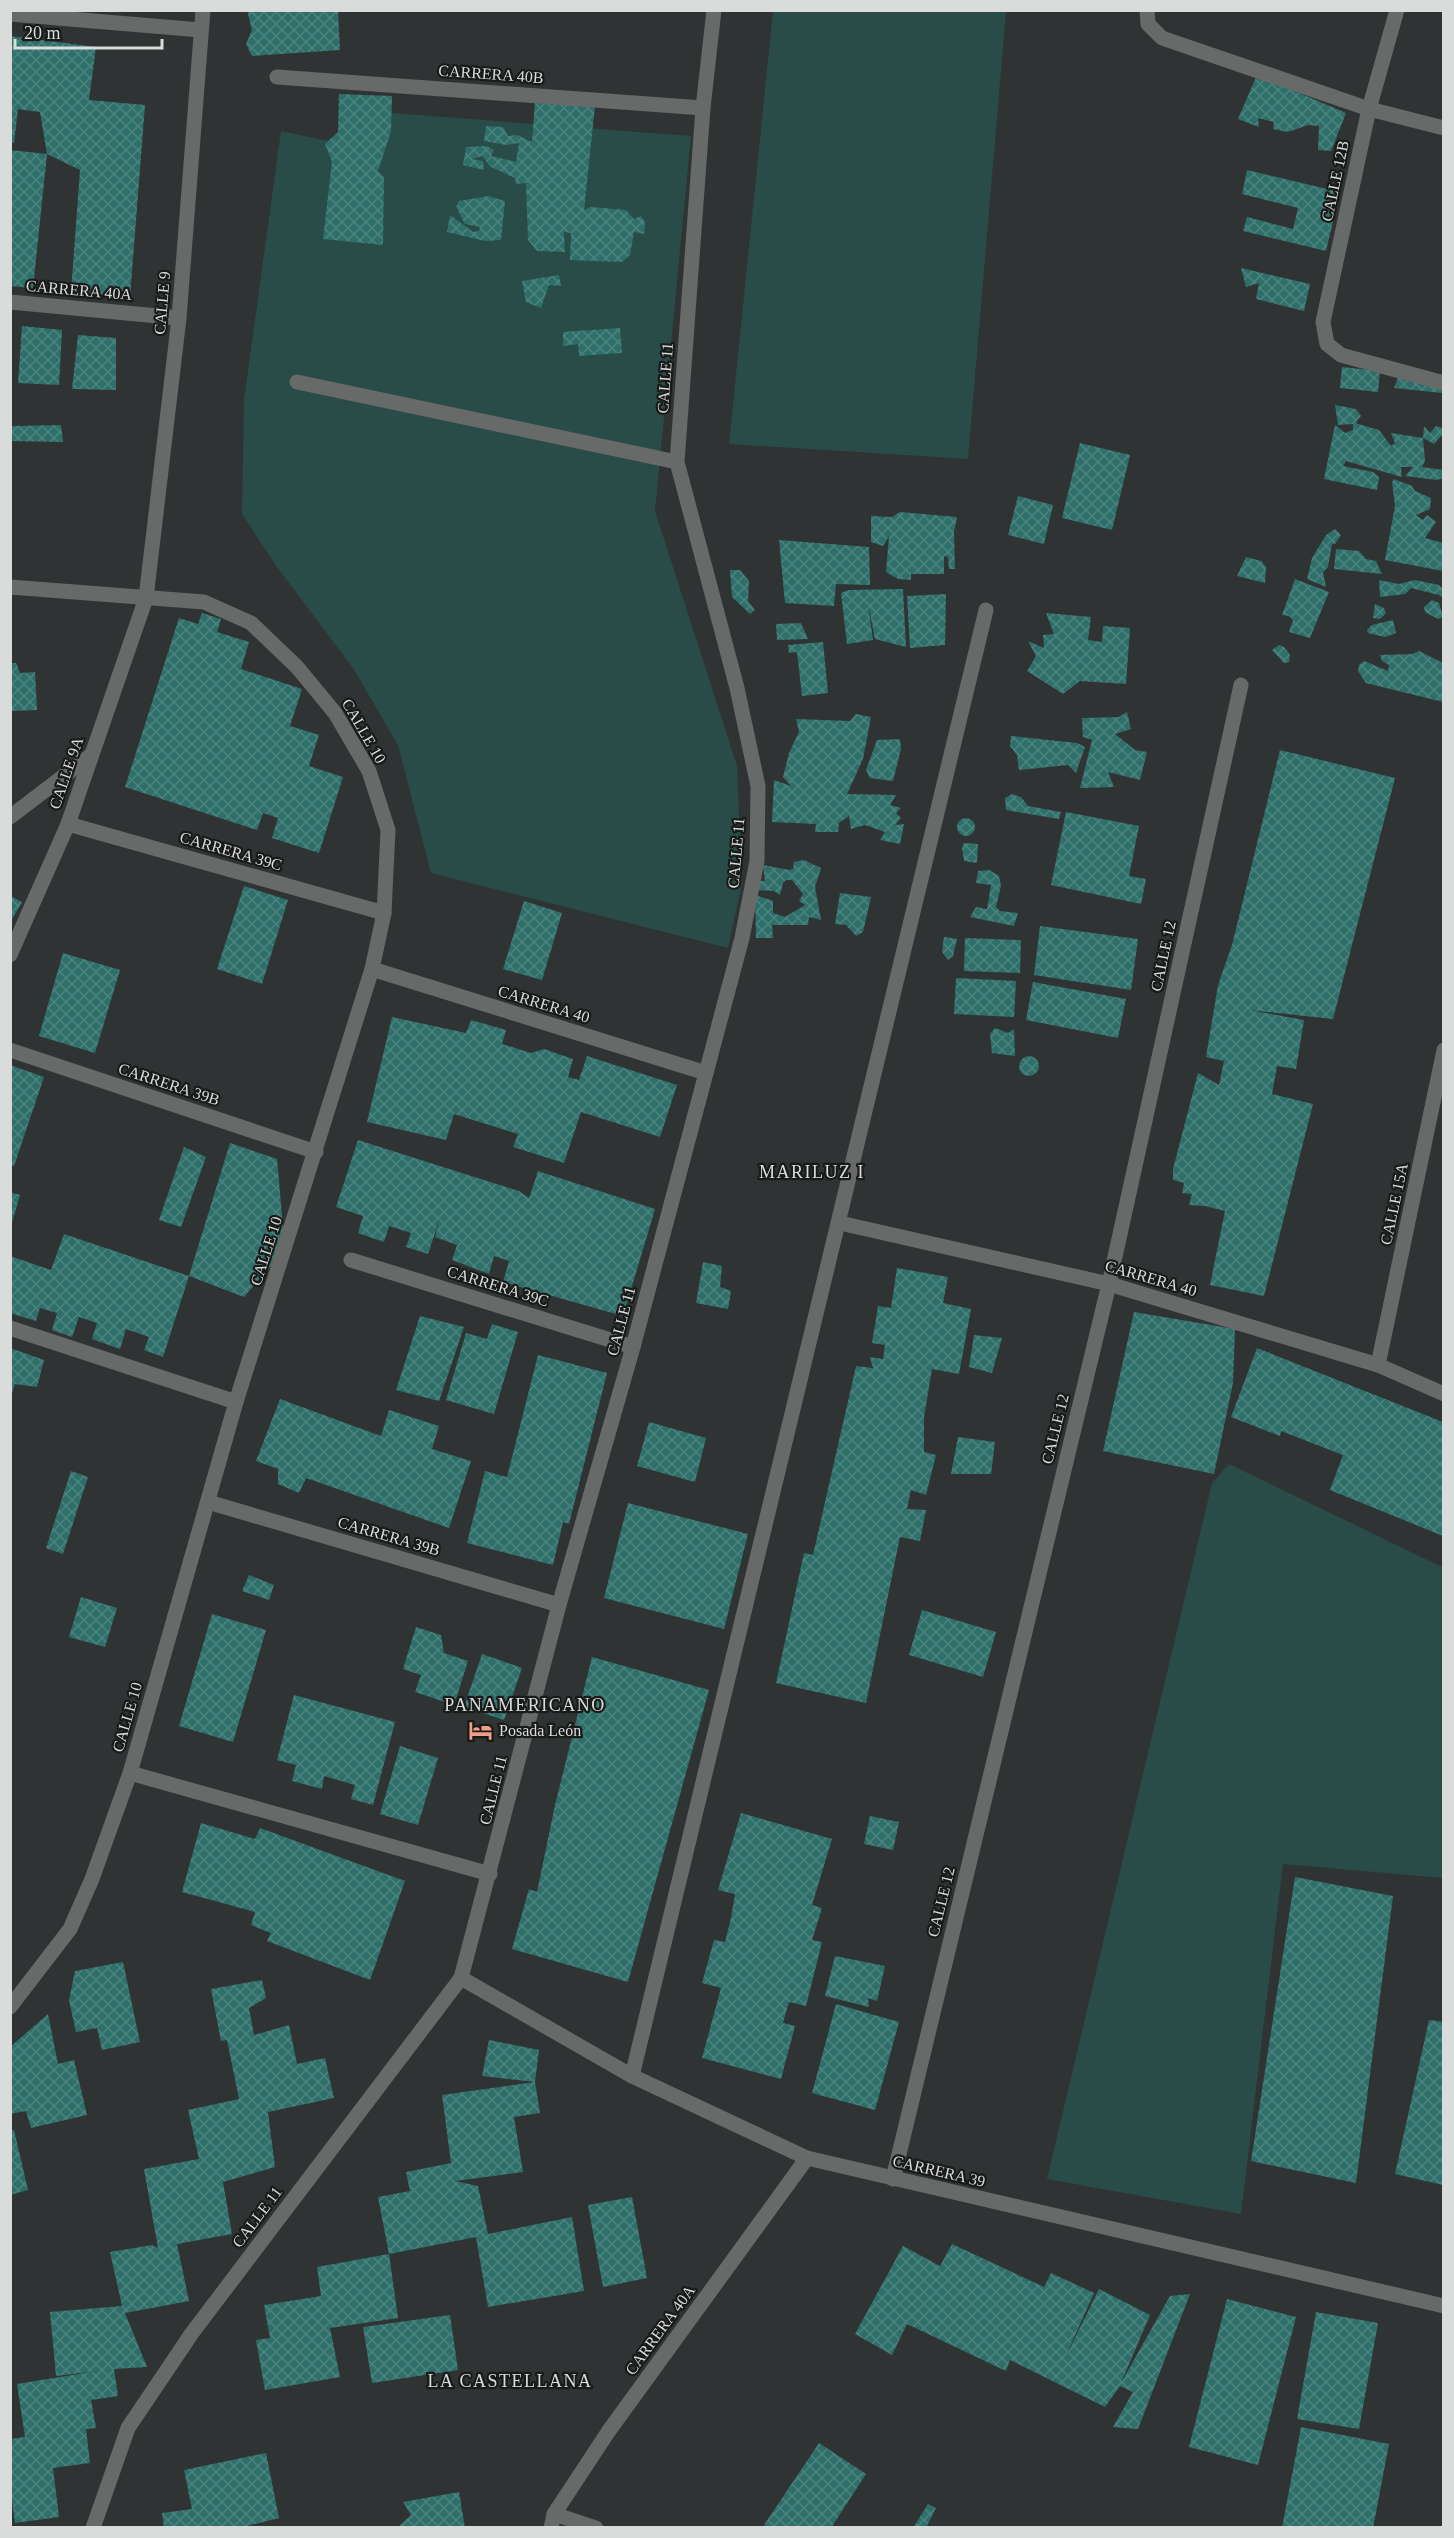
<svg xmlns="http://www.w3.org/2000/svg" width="1454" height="2538" font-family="'Times New Roman',serif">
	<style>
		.grass { fill: #294c48 }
		.building { fill: url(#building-cross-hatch) }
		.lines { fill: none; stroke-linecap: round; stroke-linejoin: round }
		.pedestrian { stroke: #686969; stroke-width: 15 }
		.minor { stroke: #686969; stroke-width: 15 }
		.tertiary { stroke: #686969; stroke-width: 15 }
		.labels { text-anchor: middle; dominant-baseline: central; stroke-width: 4.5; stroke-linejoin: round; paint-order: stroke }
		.street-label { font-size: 16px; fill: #dadbdb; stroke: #191a1a }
		.poi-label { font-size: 16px; fill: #dadbdb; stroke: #191a1a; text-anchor: start }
		.neighbourhood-label { font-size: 18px; letter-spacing: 1.5px; fill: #dadbdb; stroke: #191a1a }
	</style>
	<defs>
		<pattern id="building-cross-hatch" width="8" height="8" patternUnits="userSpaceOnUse" patternTransform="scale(1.5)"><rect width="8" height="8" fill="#2e6f6a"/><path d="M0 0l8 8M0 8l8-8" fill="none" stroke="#4c837f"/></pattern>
	</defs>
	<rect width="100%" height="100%" fill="#303333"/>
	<g class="grass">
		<polygon points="773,11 1006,11 968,459 729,444"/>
		<polygon points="380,112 691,136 655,511 737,766 742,883 728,948 431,873 398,745 353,668 277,567 242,514 244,400 281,131 371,150"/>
		<polygon points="1229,1464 1444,1568 1443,1878 1283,1864 1241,2214 1047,2179 1212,1483"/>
	</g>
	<g class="building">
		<polygon points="247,10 338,10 340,50 252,56 246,44 252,30"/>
		<polygon points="10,36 96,47 89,100 145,105 130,297 71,292 80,170 47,154 40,112 18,109 14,143 10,142"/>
		<polygon points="1257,75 1346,113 1331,151 1318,150 1319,126 1308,125 1288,132 1273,129 1274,122 1258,118 1259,127 1238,119"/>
		<polygon points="339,94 392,96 391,131 378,171 384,177 383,245 323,239 332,162 325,144 338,132"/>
		<polygon points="535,101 595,106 584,210 591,207 626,210 634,219 641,216 645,222 644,234 634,232 630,255 622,262 570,260 571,233 564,232 565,252 537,251 528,240 526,183 516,184 515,178 491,167 482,156 472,159 483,161 484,170 463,165 466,147 486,146 494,150 491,156 516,162 519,143 506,145 484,141 486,126 503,127 508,136 517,135 532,142"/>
		<polygon points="10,150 47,154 33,288 10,286"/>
		<polygon points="1247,170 1340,192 1326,251 1243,231 1247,217 1293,229 1298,208 1242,194"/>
		<polygon points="488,196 505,201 501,240 485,241 447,232 450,215 473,232 479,231 480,227 465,224 456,207 459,201"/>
		<polygon points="1241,268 1310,284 1304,311 1256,299 1259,283 1246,287"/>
		<polygon points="559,275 561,286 549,285 541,308 526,302 522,281"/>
		<polygon points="22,326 62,330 59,385 18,383"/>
		<polygon points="620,328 622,353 579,356 578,344 563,346 563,332"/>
		<polygon points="78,335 116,338 116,390 72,389"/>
		<polygon points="1342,367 1380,371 1378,392 1340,388"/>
		<polygon points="1399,375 1443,385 1443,393 1394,388"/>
		<polygon points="1335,405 1356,409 1361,416 1356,422 1358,424 1379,430 1391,446 1395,443 1391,433 1423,438 1424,426 1430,433 1436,426 1443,428 1443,437 1441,436 1434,444 1423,438 1425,461 1422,467 1443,470 1443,478 1437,480 1405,476 1413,467 1401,467 1402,477 1346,461 1343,466 1373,472 1379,477 1377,490 1324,479 1335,425 1345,433 1353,430 1353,424 1338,425"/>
		<polygon points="61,425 63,442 11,441 11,426"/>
		<polygon points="1080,443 1130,455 1112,530 1062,518"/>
		<polygon points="1394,479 1412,486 1415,491 1431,498 1430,509 1416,515 1423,520 1427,515 1436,522 1425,538 1443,543 1443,571 1385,560 1395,506 1392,482"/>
		<polygon points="1018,496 1053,505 1044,544 1008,535"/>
		<polygon points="900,512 957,517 954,532 955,569 949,569 948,557 944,556 944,574 911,574 911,580 898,579 886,572 889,536 883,546 871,542 871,516 892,517"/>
		<polygon points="1335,529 1341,535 1335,544 1332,544 1328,567 1323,572 1326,587 1307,579 1312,558 1326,535"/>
		<polygon points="779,540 869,547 870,585 836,584 834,606 785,603"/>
		<polygon points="1336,549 1359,551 1366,559 1376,561 1382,574 1334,569"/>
		<polygon points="1246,557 1261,561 1266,567 1265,583 1237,576"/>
		<polygon points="730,570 740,570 749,581 748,601 755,610 750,614 732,597"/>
		<polygon points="1295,579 1329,592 1310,638 1289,632 1293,620 1289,616 1282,615"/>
		<polygon points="1379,580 1399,584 1415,580 1439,585 1443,589 1443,598 1439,595 1411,588 1405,594 1380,597"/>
		<polygon points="903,589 906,647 875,639 868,604 873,640 847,644 841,593 848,590"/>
		<polygon points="946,594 945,645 910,648 907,596"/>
		<polygon points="1432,600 1439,603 1443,617 1438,619 1425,612 1424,607"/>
		<polygon points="1375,604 1384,608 1386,613 1380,619 1373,618"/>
		<polygon points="202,613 221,619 217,632 249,642 241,669 302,689 290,726 319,735 309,766 343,777 319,853 272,838 278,818 263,813 257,830 125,787 179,618 198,624"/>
		<polygon points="1046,613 1091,617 1088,640 1102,642 1103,626 1130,628 1126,684 1080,681 1063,694 1027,671 1036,656 1028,641 1044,648 1043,635 1054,634"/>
		<polygon points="1393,620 1396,633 1385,637 1368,633 1367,630 1372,625"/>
		<polygon points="801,623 808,639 777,640 776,624"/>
		<polygon points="823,642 828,693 802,696 797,652 789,653 788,645"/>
		<polygon points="1279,645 1284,647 1290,655 1289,662 1284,663 1272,650"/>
		<polygon points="1419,651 1443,663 1443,702 1366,683 1358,671 1359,665 1364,661 1388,671 1389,665 1382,661 1380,655 1412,654"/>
		<polygon points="10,663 16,663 20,673 35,672 37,710 10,711"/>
		<polygon points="1127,712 1131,729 1115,734 1135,750 1147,752 1140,780 1108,772 1114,787 1080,788 1092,740 1083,737 1082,718 1119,717"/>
		<polygon points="856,714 871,717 863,759 847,794 896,795 890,805 901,808 896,813 901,818 895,825 904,824 900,844 880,840 885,832 865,825 851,829 849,816 839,823 838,832 815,832 816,824 772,822 774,780 791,786 783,777 789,753 799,732 796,719 850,721"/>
		<polygon points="1011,736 1077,743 1085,747 1076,773 1068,765 1019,770 1017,755 1010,746"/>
		<polygon points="900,739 901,749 893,781 870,778 866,770 877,740"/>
		<polygon points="1280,750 1395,778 1333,1019 1249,1010 1304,1020 1296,1069 1277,1066 1272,1094 1313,1104 1264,1296 1210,1285 1225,1211 1205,1206 1189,1205 1192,1194 1182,1193 1184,1183 1173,1180 1173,1169 1198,1073 1219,1085 1224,1061 1206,1057 1218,985 1232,945"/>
		<polygon points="1012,794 1021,797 1028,806 1061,812 1059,819 1006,810 1005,798"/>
		<polygon points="1066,812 1139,826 1129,876 1146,879 1141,904 1051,885"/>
		<circle cx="966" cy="827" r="9"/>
		<polygon points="964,843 978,844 977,863 964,861 962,848"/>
		<polygon points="804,860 821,868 815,887 821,920 809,917 808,925 772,925 773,938 756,938 755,895 773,901 773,913 785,917 805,905 799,901 803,894 792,880 786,880 783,883 780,895 774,891 756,890 759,881 765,881 763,865 789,870 793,869 794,862"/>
		<polygon points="989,870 999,876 1001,886 996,907 1000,911 1018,913 1014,926 970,917 976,907 987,909 991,885 976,883 978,871"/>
		<polygon points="244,886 288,900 262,984 217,969"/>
		<polygon points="840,893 871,897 863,932 856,936 846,925 835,924"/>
		<polygon points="10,896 22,902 10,923"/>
		<polygon points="524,901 562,913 542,980 503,969"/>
		<polygon points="1040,926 1138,939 1131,990 1034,975"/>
		<polygon points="944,937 957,939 953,956 948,960 942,952"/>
		<polygon points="965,938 1021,940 1020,973 964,971"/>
		<polygon points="63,953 120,970 95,1053 39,1036"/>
		<polygon points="956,978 1016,981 1014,1017 954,1014"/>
		<polygon points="1033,982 1126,999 1118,1038 1026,1020"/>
		<polygon points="392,1017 466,1033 471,1020 506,1030 502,1044 531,1053 544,1049 573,1059 568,1077 579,1080 587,1056 677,1085 660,1137 581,1112 564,1163 513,1147 518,1134 454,1114 446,1140 367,1122"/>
		<polygon points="995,1028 1008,1033 1014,1029 1015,1056 992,1053 990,1034"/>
		<circle cx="1029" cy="1066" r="10"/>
		<polygon points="10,1065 44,1077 14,1166 10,1164"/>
		<polygon points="358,1140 519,1191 529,1198 538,1171 655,1209 623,1316 503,1282 509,1261 494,1256 489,1274 452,1260 457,1245 435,1237 440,1218 428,1254 406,1247 411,1233 389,1226 384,1242 358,1233 363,1216 336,1207"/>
		<polygon points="230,1143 277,1159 285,1249 244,1297 189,1276 163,1357 144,1350 149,1337 126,1329 120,1349 92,1339 97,1323 79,1317 72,1337 52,1330 57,1313 40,1308 36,1321 10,1313 10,1256 51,1270 64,1234 189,1276"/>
		<polygon points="184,1147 206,1157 181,1227 159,1220"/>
		<polygon points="10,1192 20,1195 11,1226 10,1226"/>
		<polygon points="703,1262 722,1266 720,1287 731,1291 728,1309 696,1303"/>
		<polygon points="897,1268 948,1277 943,1303 971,1309 959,1374 932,1369 924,1417 924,1452 936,1455 926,1495 911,1490 907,1509 926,1510 920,1541 900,1537 866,1703 776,1683 804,1553 813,1555 856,1366 873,1368 870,1357 883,1359 885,1345 872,1343 878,1306 891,1308"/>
		<polygon points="1134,1312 1235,1329 1233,1383 1214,1474 1103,1451"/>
		<polygon points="420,1316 464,1327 439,1401 396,1390"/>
		<polygon points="492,1324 518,1332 494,1414 446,1400 466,1333 487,1339"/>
		<polygon points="974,1335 1002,1338 992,1373 969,1367"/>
		<polygon points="10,1348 44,1360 37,1387 15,1384 11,1396"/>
		<polygon points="1257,1348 1443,1422 1443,1536 1330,1490 1343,1455 1281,1431 1280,1436 1231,1417"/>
		<polygon points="538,1355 607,1373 569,1524 563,1522 553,1565 467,1543 485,1471 507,1477"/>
		<polygon points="280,1399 381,1436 389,1410 439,1426 432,1449 471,1461 449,1528 306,1478 299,1493 278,1484 278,1469 256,1461"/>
		<polygon points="649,1422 706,1438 695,1482 637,1466"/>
		<polygon points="958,1437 995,1442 991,1474 951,1474"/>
		<polygon points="71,1471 88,1477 63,1554 46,1548"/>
		<polygon points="628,1503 748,1534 724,1629 604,1598"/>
		<polygon points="249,1575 274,1585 269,1600 242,1591"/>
		<polygon points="81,1597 117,1608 105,1647 69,1637"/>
		<polygon points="922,1610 996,1632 983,1677 909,1655"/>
		<polygon points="212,1614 266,1630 233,1742 179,1726"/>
		<polygon points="416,1627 441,1635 444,1653 468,1661 454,1705 415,1692 421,1675 403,1669"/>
		<polygon points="482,1654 522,1668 504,1720 464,1707"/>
		<polygon points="592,1657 709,1690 628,1982 512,1949 529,1889 537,1892 555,1805"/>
		<polygon points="294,1695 395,1722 373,1805 351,1799 355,1785 324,1776 322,1789 292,1781 296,1765 277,1760"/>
		<polygon points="400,1746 438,1758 418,1825 380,1814"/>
		<polygon points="741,1813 832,1839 812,1905 822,1908 812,1940 822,1942 806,2006 789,2002 783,2023 795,2026 781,2079 702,2058 721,1988 702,1983 714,1940 725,1942 731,1918 735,1894 718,1890"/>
		<polygon points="870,1816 899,1822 893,1850 864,1844"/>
		<polygon points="201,1823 255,1839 260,1828 405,1881 370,1980 267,1941 271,1933 251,1925 255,1912 182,1892"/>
		<polygon points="1295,1877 1393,1896 1356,2183 1251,2161"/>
		<polygon points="835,1956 885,1966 877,2001 868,1998 869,2007 825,1996"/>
		<polygon points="123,1962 140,2042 102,2050 97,2028 76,2032 69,2000 75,1971"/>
		<polygon points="262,1980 266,1998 249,2008 254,2035 289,2025 297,2064 325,2058 334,2098 268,2112 275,2167 223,2182 232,2234 177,2244 189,2301 125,2313 147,2367 114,2369 118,2396 91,2400 96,2428 86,2429 90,2463 53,2468 59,2517 15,2523 10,2487 10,2439 25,2437 17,2384 97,2371 56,2376 50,2312 122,2306 110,2252 152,2245 158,2248 144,2169 199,2159 188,2110 239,2099 227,2040 221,2041 211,1989"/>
		<polygon points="836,2004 899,2022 875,2110 812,2093"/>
		<polygon points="48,2014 58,2064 74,2060 87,2115 31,2128 26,2111 10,2114 10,2047"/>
		<polygon points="1429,2020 1443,2022 1443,2185 1395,2174"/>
		<polygon points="489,2040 539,2050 535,2082 540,2113 514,2117 523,2172 455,2181 478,2186 488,2234 572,2217 584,2291 488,2307 476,2237 389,2254 378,2197 410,2191 406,2172 451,2163 442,2095 535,2082 482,2076"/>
		<polygon points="10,2130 14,2130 28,2190 10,2195"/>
		<polygon points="632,2197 647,2278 603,2287 588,2205"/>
		<polygon points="952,2244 1044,2287 1051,2273 1094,2293 1065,2358 1099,2289 1150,2315 1121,2383 1170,2296 1190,2294 1138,2429 1113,2427 1133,2392 1120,2386 1105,2407 1010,2360 1006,2371 907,2324 892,2355 855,2334 903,2246 940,2266"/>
		<polygon points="389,2254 398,2318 330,2328 340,2377 265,2390 256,2340 270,2338 264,2305 321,2296 317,2267"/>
		<polygon points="1227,2299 1296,2317 1258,2465 1189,2447"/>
		<polygon points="1316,2312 1378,2323 1359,2429 1297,2419"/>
		<polygon points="450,2315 458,2370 372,2383 363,2327"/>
		<polygon points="1301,2427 1389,2444 1373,2528 1282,2528"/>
		<polygon points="819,2443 866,2474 831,2528 772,2528 764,2525"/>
		<polygon points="266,2453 279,2518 239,2528 164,2528 162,2513 192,2509 184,2470"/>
		<polygon points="459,2492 465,2528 397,2528 411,2515 403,2502"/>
		<polygon points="928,2504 936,2508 926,2528 913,2528"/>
	</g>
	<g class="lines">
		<g class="pedestrian">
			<polyline points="10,14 201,30"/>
			<polyline points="10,302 179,318"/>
			<polyline points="372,969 706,1073"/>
		</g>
		<g class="minor">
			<polyline points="714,10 703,108 677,462 737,688 758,786 757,861 742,938 633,1347 559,1605 461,1978 632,2076 807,2158 1444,2306"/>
			<polyline points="1147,10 1148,24 1162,38 1369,109 1444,128"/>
			<polyline points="1397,10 1369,109 1323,322 1327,344 1341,355 1444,383"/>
			<polyline points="277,77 703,108"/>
			<polyline points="297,382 677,462"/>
			<polyline points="10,587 204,602 251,623 297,667 335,713 369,771 388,830 384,913 372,969 236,1402 130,1773 92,1879 70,1929 10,2007"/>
			<polyline points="10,817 90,756"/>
			<polyline points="68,824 384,913"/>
			<polyline points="10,955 68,824 146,598 179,318 203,10"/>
			<polyline points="10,1050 316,1152"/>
			<polyline points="840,1223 1109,1284 1378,1365 1444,1394"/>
			<polyline points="351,1260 633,1347"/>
			<polyline points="10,1328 236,1402"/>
			<polyline points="1378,1365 1444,1050"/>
			<polyline points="208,1502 559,1605"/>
			<polyline points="130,1773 490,1874"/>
			<polyline points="632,2076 986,610"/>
			<polyline points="893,2179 1109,1284 1241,685"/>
			<polyline points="554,2514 596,2528"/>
			<polyline points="551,2528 554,2514 608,2432 807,2158"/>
		</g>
		<polyline class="tertiary" points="93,2528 128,2428 192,2333 461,1978"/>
	</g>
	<defs>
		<symbol id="hotel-bare" viewBox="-9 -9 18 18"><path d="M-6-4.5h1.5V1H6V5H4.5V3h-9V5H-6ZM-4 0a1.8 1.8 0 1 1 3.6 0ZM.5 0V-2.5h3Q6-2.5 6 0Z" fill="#f39f85" stroke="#191a1a" stroke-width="2.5" paint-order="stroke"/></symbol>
	</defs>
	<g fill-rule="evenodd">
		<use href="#hotel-bare" x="464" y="1714" width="33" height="33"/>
	</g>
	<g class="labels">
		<g class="street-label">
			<text transform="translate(491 74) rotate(4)">CARRERA 40B</text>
			<text transform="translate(1335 181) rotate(-78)">CALLE 12B</text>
			<text transform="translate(79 290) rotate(5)">CARRERA 40A</text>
			<text transform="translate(162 303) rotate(-85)">CALLE 9</text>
			<text transform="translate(665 378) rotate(-86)">CALLE 11</text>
			<text transform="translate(364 731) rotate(60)">CALLE 10</text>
			<text transform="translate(66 773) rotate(-71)">CALLE 9A</text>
			<text transform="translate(231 851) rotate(16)">CARRERA 39C</text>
			<text transform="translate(736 853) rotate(-85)">CALLE 11</text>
			<text transform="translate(1163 956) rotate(-78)">CALLE 12</text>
			<text transform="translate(544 1004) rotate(17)">CARRERA 40</text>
			<text transform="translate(169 1084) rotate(18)">CARRERA 39B</text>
			<text transform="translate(1394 1204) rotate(-78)">CALLE 15A</text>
			<text transform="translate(266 1251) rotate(-72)">CALLE 10</text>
			<text transform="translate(1151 1278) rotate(16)">CARRERA 40</text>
			<text transform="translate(498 1286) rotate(17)">CARRERA 39C</text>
			<text transform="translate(621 1321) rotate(-75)">CALLE 11</text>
			<text transform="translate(1055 1429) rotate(-76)">CALLE 12</text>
			<text transform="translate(389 1536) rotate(16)">CARRERA 39B</text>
			<text transform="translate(127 1717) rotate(-74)">CALLE 10</text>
			<text transform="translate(493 1790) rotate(-76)">CALLE 11</text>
			<text transform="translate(941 1902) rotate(-76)">CALLE 12</text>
			<text transform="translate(939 2171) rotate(13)">CARRERA 39</text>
			<text transform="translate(257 2217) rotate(-53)">CALLE 11</text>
			<text transform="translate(660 2330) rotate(-54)">CARRERA 40A</text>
		</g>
		<g class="poi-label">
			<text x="499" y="1730">Posada León</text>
		</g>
		<g class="neighbourhood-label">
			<text x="812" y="1172">MARILUZ I</text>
			<text x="525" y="1705">PANAMERICANO</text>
			<text x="510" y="2381">LA CASTELLANA</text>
		</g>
	</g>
	<rect width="1454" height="2538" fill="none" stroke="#dadbdb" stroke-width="24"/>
	<path d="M15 39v9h147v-9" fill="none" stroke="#dadbdb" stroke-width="3"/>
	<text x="24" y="39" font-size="18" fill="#dadbdb" stroke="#191a1a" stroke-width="4.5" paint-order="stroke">20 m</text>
</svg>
